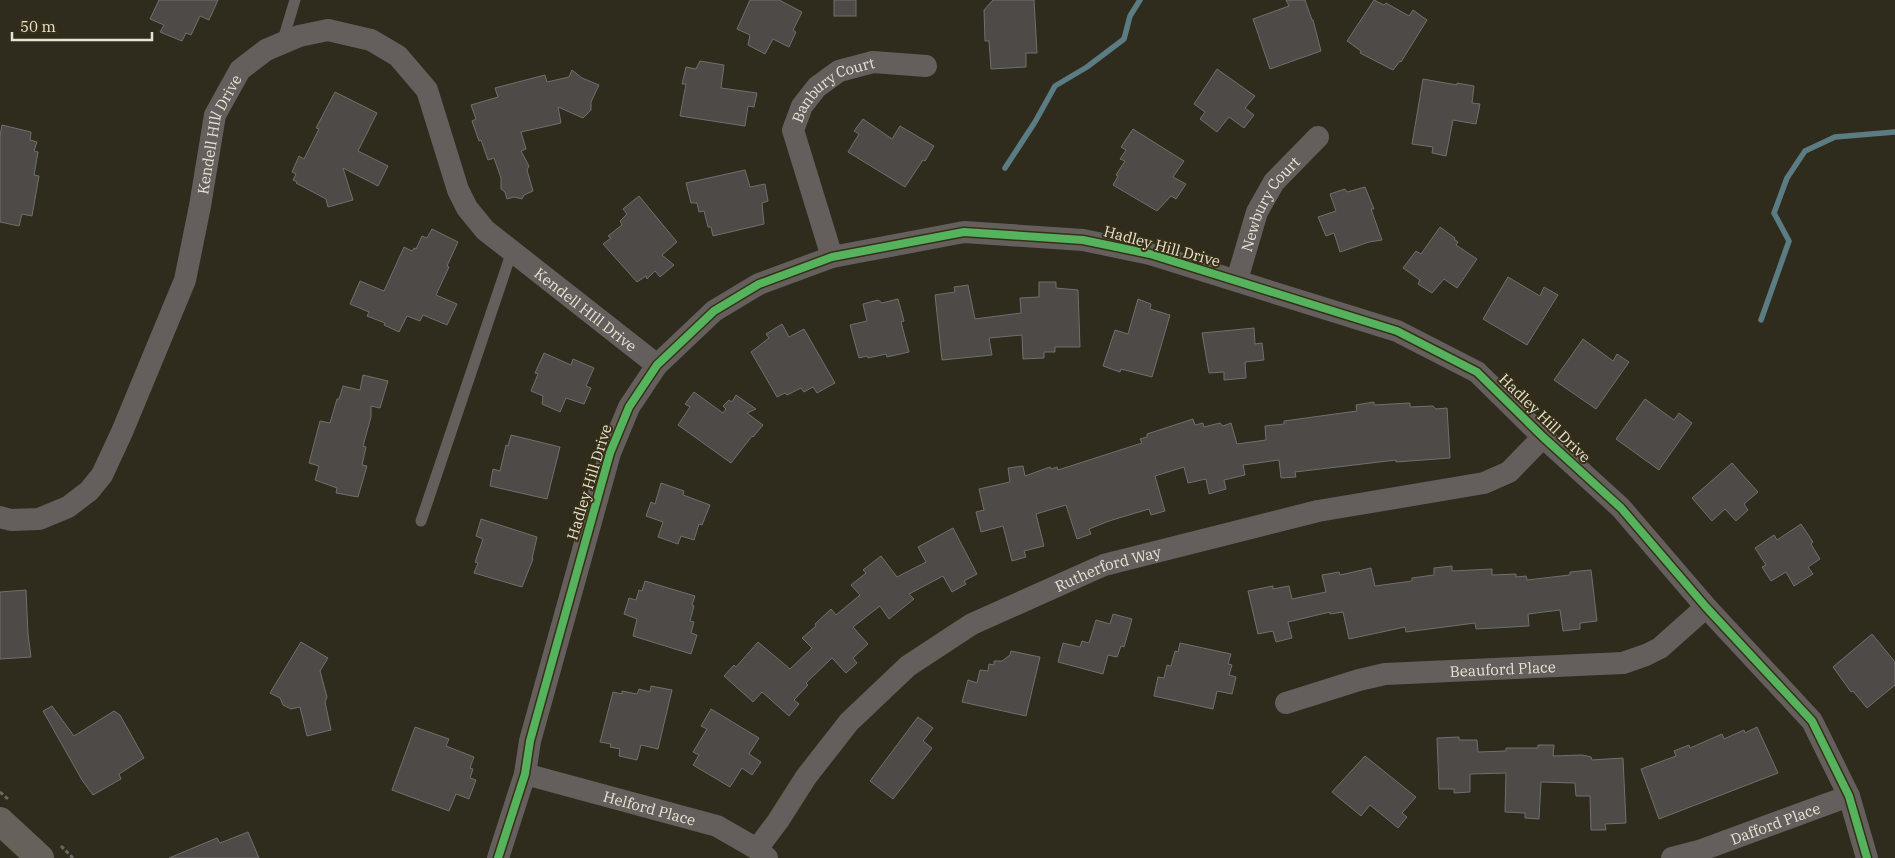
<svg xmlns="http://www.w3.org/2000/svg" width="1895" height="858" font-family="'IBM Plex Serif',serif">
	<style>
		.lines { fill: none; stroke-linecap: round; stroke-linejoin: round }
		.stream { stroke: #5c7c83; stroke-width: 5.5 }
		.building { fill: #4d4a48; stroke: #726e6d }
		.path { stroke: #6a6862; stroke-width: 3; stroke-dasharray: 4 2.5; stroke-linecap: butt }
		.lane { stroke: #645f5c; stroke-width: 11 }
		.street { stroke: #645f5c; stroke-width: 22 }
		.secondary { stroke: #66615b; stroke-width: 28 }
		.cycleway-casing { stroke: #363016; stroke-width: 11 }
		.cycleway { stroke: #56b35d; stroke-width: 8 }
		.labels { text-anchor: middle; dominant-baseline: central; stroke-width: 4; stroke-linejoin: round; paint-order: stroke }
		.street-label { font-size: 15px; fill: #e6e3d4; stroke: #363016 }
	</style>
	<rect width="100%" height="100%" fill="#2f2c1d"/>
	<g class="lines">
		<g class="stream">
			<polyline points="1005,168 1035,122 1055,86 1087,67 1124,39 1130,16 1140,0"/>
			<polyline points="1761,320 1789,241 1774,213 1787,178 1805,151 1835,137 1895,132"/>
		</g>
	</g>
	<g class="building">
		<polygon points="159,0 218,0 209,20 200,16 191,35 186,33 182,41 160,32 164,25 150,19"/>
		<polygon points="750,0 779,0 802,12 793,30 796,32 789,47 773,39 765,54 748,45 750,35 737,29"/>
		<rect x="834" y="0" width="22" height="16"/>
		<polygon points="993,0 1034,0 1037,53 1026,53 1026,67 991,69 989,41 985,41 984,10"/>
		<polygon points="1286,0 1305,0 1312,20 1313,20 1321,51 1270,69 1253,19 1289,6"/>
		<polygon points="1374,0 1384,5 1386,3 1409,16 1413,10 1427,20 1401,62 1400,61 1393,70 1360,53 1361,51 1347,41"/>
		<polygon points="700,61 724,65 721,88 757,93 754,107 748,106 745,126 680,116 686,84 682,84 686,67 696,69"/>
		<polygon points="1217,69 1255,96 1245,108 1254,115 1244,128 1229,117 1217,132 1200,119 1205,112 1194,104"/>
		<polygon points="572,70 582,78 599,85 591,102 591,110 583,118 558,107 561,123 521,132 526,149 521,151 529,166 527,170 533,191 524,195 522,199 514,197 507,199 505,192 501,189 501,178 494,158 488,160 481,140 479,141 472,121 476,119 471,105 498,97 495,88 545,75 547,82 569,77"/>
		<polygon points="1423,79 1457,85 1457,83 1474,86 1472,103 1480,104 1476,124 1453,120 1446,156 1432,153 1433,147 1412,144"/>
		<polygon points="335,92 377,113 358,151 388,166 378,186 343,168 353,200 328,207 326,199 296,183 297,182 293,180 296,174 292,172 299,156 304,159 319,129 316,128"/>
		<polygon points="863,119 892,139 900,126 934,146 925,161 923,160 905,187 848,152 859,134 854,131"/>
		<polygon points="2,125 31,132 30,140 37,142 34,151 38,152 34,175 39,176 32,216 22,214 19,226 0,222 0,136"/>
		<polygon points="1133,129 1184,161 1173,177 1186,184 1176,199 1171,196 1157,211 1113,185 1118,176 1116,175 1125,161 1120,159 1126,150 1121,147"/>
		<polygon points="745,170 750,187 765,184 768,201 762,203 764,224 713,236 711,227 708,227 704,211 699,212 697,203 691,203 686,183"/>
		<polygon points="1365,187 1374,209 1371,209 1382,240 1369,242 1340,252 1334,233 1326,236 1318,217 1336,211 1330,194 1345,189 1347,192"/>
		<polygon points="639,196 677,242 662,255 674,265 660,277 655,271 647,279 646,276 637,282 603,244 611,238 608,236 622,225 620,221 627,214 623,209"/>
		<polygon points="1440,227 1455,238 1454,239 1458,242 1456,245 1477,259 1457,288 1444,279 1432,293 1418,284 1420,280 1403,268 1416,251 1421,254"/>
		<polygon points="432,229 458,242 447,266 449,267 436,295 457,304 447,325 423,315 420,321 407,316 399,332 384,325 385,323 367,316 369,312 350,304 360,281 384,291 404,247 412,251 414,248 416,249 422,236 427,238"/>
		<polygon points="1508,277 1540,296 1544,287 1558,295 1527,345 1483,319"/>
		<polygon points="1039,282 1056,282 1056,288 1078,290 1080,347 1055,347 1055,352 1044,352 1044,358 1023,359 1022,335 989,338 992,355 942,360 935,295 955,292 954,287 968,285 975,319 1021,313 1020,298 1039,297"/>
		<polygon points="898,299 904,321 901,322 909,352 887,357 886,354 868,358 867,356 859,358 850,325 867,321 863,304 878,300 882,303"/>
		<polygon points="1138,299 1151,304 1150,309 1170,315 1152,377 1121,369 1120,372 1103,366 1115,330 1128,334"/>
		<polygon points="782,324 789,337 804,329 835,383 817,393 813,387 804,392 801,388 787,395 785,393 777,397 751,352 769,338 766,334"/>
		<polygon points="1254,328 1255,344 1262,343 1264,360 1245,362 1246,378 1224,380 1224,372 1209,373 1202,333"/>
		<polygon points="1583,339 1613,361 1617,354 1629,362 1596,409 1554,380"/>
		<polygon points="544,353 571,365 573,359 594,368 586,386 591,388 584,404 566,398 560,412 542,404 543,396 531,391 538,374 535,373"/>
		<polygon points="363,375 388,381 380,408 371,406 371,417 363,446 366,447 362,465 367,466 358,497 336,493 337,488 315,480 319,466 309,463 320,421 330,423 337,399 339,399 343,386 360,390"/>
		<polygon points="694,392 723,413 726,409 723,406 729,400 732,402 736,395 756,409 747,413 763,425 753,437 752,436 731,463 678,425 690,407 685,404"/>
		<polygon points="1645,399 1674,420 1679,413 1692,423 1659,470 1616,439"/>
		<polygon points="1374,402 1374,405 1410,403 1410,407 1433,406 1436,409 1447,408 1450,458 1396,462 1396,460 1295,472 1296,477 1281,478 1279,460 1243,465 1245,475 1224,480 1226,489 1209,494 1206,479 1188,483 1184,467 1155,476 1165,511 1151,515 1149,509 1109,521 1089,529 1091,534 1077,539 1066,505 1036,514 1044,546 1024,551 1026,557 1012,561 1003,526 981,532 976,512 984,510 979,489 1010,482 1008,468 1023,466 1025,476 1050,467 1051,469 1057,467 1058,470 1142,443 1140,439 1147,437 1147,434 1193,419 1195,425 1203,423 1204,427 1220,423 1223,426 1231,423 1237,444 1266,440 1265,426 1284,424 1284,421 1357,411 1356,405"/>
		<polygon points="511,435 560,447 547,499 490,486 493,469 500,471 506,445 508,446"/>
		<polygon points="1732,463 1758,492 1744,504 1748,510 1736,521 1725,509 1712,521 1692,498"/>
		<polygon points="661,483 684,491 683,495 710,505 702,525 699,524 694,540 681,536 678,544 658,537 663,522 646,516 651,502 655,504"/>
		<polygon points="481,519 537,537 532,559 533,559 522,587 474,573 478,563 475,562 483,539 476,536"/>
		<polygon points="1801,524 1813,542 1811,544 1820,559 1808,567 1813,574 1794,586 1786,572 1771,581 1762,567 1766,565 1755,548 1774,535 1777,540"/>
		<polygon points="953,528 977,574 964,581 966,584 952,592 943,576 909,594 914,599 889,619 880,606 853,627 868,644 853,658 857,663 846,673 832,658 806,683 808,685 794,700 799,704 789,716 762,692 753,702 724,676 734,665 736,667 758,642 790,669 812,648 802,638 816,626 815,624 831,609 836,615 860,595 851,585 866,573 863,570 881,556 897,577 926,562 918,547"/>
		<polygon points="1452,566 1452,571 1492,569 1492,575 1516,574 1516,577 1526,576 1527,580 1570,575 1570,572 1591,570 1597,621 1580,623 1580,629 1563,631 1560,610 1528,614 1529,626 1476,629 1475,623 1406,632 1405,627 1349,639 1343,612 1330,614 1330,612 1288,622 1292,638 1276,642 1273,631 1258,634 1248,591 1273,586 1273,589 1289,586 1292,599 1326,592 1322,575 1339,572 1340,575 1371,568 1375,586 1412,581 1412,578 1434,575 1434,568"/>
		<polygon points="645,581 695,596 692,605 694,606 690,621 694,622 691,633 697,635 691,654 633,636 637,619 624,614 629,598 636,600 639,590 642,591"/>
		<polygon points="26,590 28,634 31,657 0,659 0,592"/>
		<polygon points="1113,614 1132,619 1124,647 1121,646 1117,657 1108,655 1103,674 1058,662 1063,643 1080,647 1082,641 1089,643 1096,620 1110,624"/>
		<polygon points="1872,634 1895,662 1895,685 1867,708 1853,691 1851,692 1833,667"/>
		<polygon points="301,642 328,658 320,671 327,697 325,702 331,730 307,736 300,707 291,709 283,705 280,698 270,693"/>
		<polygon points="1180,643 1231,654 1228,664 1232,665 1229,675 1236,677 1232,694 1217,691 1213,709 1154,696 1158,677 1164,678 1167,665 1171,666 1175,651 1178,652"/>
		<polygon points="1011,651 1040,657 1026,716 962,702 968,680 977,683 980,670 988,671 989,664 994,665 994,661 1002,661 1010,655"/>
		<polygon points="651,686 672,690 658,749 641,745 637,760 619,756 620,749 610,747 611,744 600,742 613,692 622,694 622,691 637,694 639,689 650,692"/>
		<polygon points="52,706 74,736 114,711 120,715 144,758 119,774 121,779 93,795 82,780 43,711"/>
		<polygon points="711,709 759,738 749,754 761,762 752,775 742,768 730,787 693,765 699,755 693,752 707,729 701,726"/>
		<polygon points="918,717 933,728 923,741 932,748 893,799 870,781"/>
		<polygon points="415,727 449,739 446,746 474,757 470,768 473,769 470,778 476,780 469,799 456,794 449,811 392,790"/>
		<polygon points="1757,727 1778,773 1659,819 1641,769 1676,756 1674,751 1689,745 1690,748 1722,734 1724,739 1744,730 1745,733"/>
		<polygon points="1459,737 1459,740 1477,740 1478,752 1506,751 1506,748 1538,748 1538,745 1554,745 1553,756 1582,755 1591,757 1592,760 1623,758 1626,823 1605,824 1606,830 1591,830 1590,796 1576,796 1575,783 1541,782 1539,819 1525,818 1525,813 1505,812 1506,773 1470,774 1470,792 1454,793 1454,789 1439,789 1437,738"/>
		<polygon points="1365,756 1416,797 1402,813 1407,817 1398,828 1370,805 1361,816 1332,792"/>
		<polygon points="248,832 259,858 169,858 217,838 220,843"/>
	</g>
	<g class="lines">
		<g class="path">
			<polyline points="0,792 8,799"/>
			<polyline points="61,846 73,858"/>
		</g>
		<g class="lane">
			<polyline points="282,43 295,0"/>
			<polyline points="421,521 512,251"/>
		</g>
		<g class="street">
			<path id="s1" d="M832 257 793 130 802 106 817 87 839 71 873 62 926 66"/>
			<path id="s2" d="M1237 280 1257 212 1274 182 1318 137"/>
			<path id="s3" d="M0 517 11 520 39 519 68 507 89 491 102 475 122 432 185 280 200 206 215 115 240 70 266 50 299 36 328 30 371 40 398 56 427 90 458 190 467 208 485 230 657 365"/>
			<path id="s4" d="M1286 703 1359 680 1385 674 1623 663 1646 655 1660 648 1706 607"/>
			<path id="s5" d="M525 774 717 826 757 849 767 858"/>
			<path id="s6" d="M757 849 778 821 806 777 849 722 908 666 972 624 1104 565 1318 511 1484 483 1509 472 1543 437"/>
			<polyline points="498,858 525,774 530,741 610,453 629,407 657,365 714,311 759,284 832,257 964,232 1083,240 1150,254 1397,331 1477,372 1543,437 1621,508 1706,607 1812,721 1849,796 1867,858"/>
			<path id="s7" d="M1672 858 1699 851 1849 796"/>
		</g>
		<polyline class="secondary" points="0,821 40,858"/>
		<defs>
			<polyline id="cycleway" points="498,858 525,774 530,741 610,453 629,407 657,365 714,311 759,284 832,257 964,232 1083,240 1150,254 1397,331 1477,372 1543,437 1621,508 1706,607 1812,721 1849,796 1867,858"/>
		</defs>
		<use href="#cycleway" class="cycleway-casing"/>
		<use href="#cycleway" class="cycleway"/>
	</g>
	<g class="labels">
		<g class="street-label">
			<text stroke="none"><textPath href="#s1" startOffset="194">Banbury Court</textPath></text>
			<text stroke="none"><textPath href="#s3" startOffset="480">Kendell HIll Drive</textPath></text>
			<text stroke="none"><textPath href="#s2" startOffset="84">Newbury Court</textPath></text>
			<text transform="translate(1162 246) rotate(15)">Hadley Hill Drive</text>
			<text stroke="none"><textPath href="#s3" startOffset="1049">Kendell HIll Drive</textPath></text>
			<text transform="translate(1545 418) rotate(44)">Hadley Hill Drive</text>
			<text transform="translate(589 482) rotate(-73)">Hadley Hill Drive</text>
			<text stroke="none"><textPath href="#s6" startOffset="462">Rutherford Way</textPath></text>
			<text stroke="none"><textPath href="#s4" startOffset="221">Beauford Place</textPath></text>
			<text stroke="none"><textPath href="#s5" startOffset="129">Helford Place</textPath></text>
			<text stroke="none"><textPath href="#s7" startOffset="109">Dafford Place</textPath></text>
		</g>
	</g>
	<path d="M12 32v8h140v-8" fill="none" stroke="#e6e3d4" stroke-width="2.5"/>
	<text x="20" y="32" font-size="15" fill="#e6e3d4" stroke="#363016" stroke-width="4" paint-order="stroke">50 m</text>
</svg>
